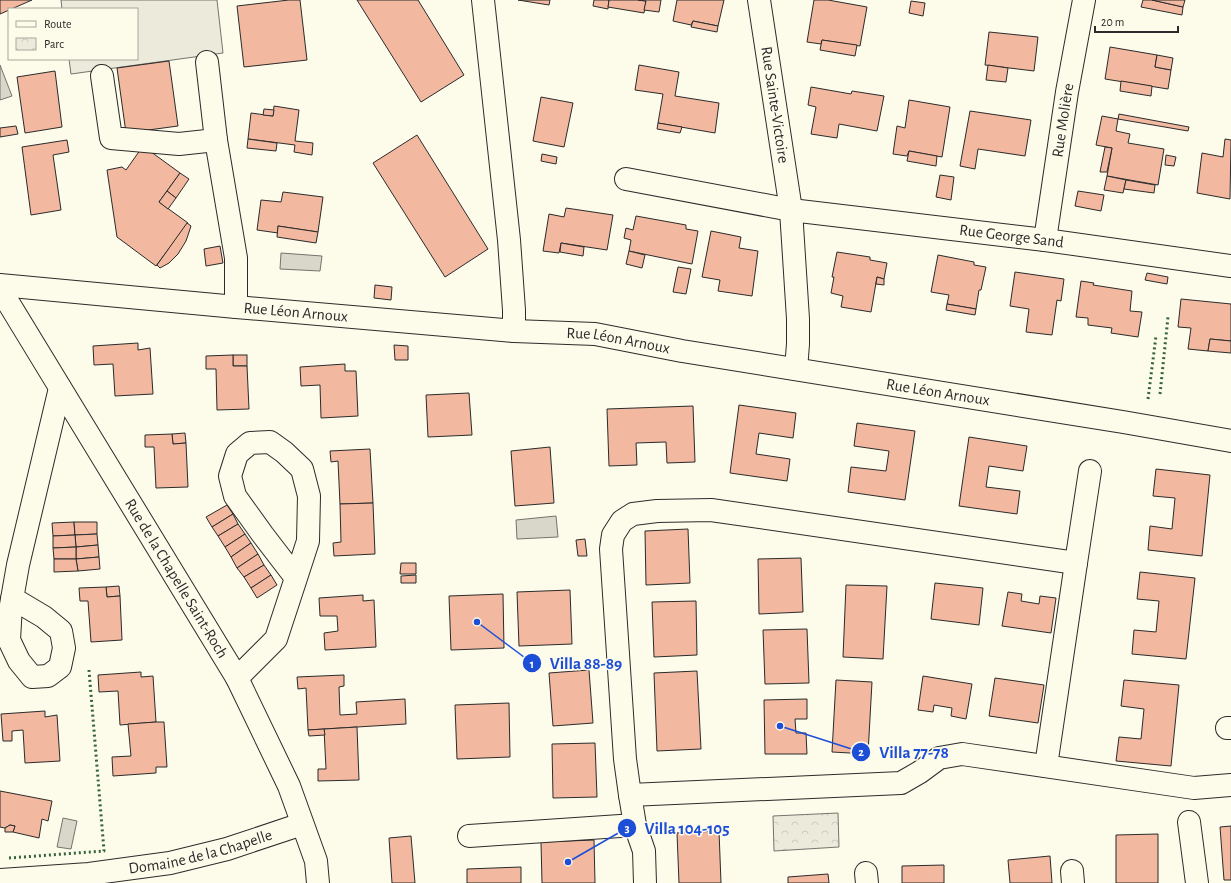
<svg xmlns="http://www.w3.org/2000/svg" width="1231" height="883" font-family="'Alegreya Sans',sans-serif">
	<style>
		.park { fill: url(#park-crowns); stroke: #74746e }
		.garden { fill: #ecebdb; stroke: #74746e }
		.water { fill: #d8d7c9; stroke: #74746e }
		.building { fill: #f2b8a0; stroke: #2b2b2b }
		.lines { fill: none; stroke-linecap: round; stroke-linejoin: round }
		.minor-casing { stroke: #2b2b2b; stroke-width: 24 }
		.minor { stroke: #fdfbea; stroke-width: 22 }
		.hedge { stroke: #34623c; stroke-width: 3; stroke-dasharray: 2 3; stroke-linecap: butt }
		.labels { text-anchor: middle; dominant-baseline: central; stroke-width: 3; stroke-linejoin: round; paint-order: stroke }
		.street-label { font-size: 16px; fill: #2b2b2b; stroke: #fdfbea }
		.leader { fill: none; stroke: #1d4ed8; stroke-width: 1.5 }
		.callout-dot { fill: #1d4ed8; stroke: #fdfbea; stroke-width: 1.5 }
		.mark-label { font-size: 12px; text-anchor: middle; font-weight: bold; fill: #fff }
		.callout-label { font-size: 17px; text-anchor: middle; font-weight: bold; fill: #1d4ed8; stroke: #fdfbea; stroke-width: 3; stroke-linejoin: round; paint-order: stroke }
	</style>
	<defs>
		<pattern id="park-crowns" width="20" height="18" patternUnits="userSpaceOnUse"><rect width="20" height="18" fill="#ecebdb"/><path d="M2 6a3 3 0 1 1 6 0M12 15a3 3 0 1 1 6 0" fill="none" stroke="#cbcabc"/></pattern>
	</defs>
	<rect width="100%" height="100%" fill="#fdfbea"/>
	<polygon class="park" points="838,813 839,847 774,851 773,816"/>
	<polygon class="garden" points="61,0 217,0 223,53 71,74 69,59 137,59 137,9 62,9"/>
	<g class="water">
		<polygon points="0,65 12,96 0,100"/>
		<polygon points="281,253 322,256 320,271 280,269"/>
		<polygon points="556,516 558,537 517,539 516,520"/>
		<polygon points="63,818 77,821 71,849 57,847"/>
	</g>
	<g class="building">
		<polygon points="0,0 32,0 0,14"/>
		<polygon points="289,0 300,0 307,60 244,67 237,6"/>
		<polygon points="357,0 418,0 464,75 421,102"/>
		<polygon points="518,0 550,0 549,5"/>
		<polygon points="594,0 609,0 608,9 593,6"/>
		<polygon points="609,0 638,0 646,1 644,13 608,7"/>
		<polygon points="638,0 661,0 659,12 644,10 646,1"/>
		<polygon points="677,0 724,0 718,26 693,21 691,25 673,21"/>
		<polygon points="814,0 828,0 867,7 860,46 822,40 821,44 807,42"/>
		<polygon points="1143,0 1152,0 1183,7 1182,15 1141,7"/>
		<polygon points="1152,0 1185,0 1183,7"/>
		<polygon points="911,1 925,3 923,16 909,13"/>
		<polygon points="693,21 718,26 717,32 691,27"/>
		<polygon points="989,32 1038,37 1034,71 985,65"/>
		<polygon points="822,40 857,45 855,56 820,50"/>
		<polygon points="1110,47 1157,55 1155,67 1171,70 1168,89 1105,79"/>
		<polygon points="1157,55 1173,58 1171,70 1155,67"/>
		<polygon points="169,61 178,126 126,133 117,68"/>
		<polygon points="639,65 679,72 675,96 719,103 715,133 658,123 663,94 635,90"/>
		<polygon points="988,65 1008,68 1006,82 986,80"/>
		<polygon points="55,71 62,127 25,133 17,77"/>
		<polygon points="1121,81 1152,86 1151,96 1120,91"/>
		<polygon points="811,87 851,94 852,91 884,96 877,131 839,124 837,138 811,134 816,107 808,105"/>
		<polygon points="541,97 573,103 564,147 533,141"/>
		<polygon points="909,100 950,107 942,157 909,151 907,156 893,154 897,126 905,128"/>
		<polygon points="274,106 299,110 295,141 313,143 312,155 294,152 295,145 248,139 251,113 273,116"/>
		<polygon points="264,109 274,110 273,116 263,115"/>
		<polygon points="970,111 1031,120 1025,156 978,149 975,169 960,166"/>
		<polygon points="1119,114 1189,127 1188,131 1118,119"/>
		<polygon points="1102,116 1118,119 1116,131 1130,134 1128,143 1164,149 1158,185 1107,176 1112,148 1096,145"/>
		<polygon points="658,123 682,127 680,133 657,129"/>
		<polygon points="16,126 18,134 0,137 0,128"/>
		<polygon points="417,135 488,249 445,277 373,163"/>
		<polygon points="248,139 277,143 276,151 247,148"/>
		<polygon points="1225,139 1231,140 1230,199 1197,193 1202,153 1223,157"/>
		<polygon points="67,140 69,152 53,155 61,210 31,215 22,147"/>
		<polygon points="143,146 180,173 159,202 188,223 156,266 117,237 107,170 122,167 126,170"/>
		<polygon points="1105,147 1112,148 1107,172 1100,172"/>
		<polygon points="909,151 937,156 936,166 907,161"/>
		<polygon points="542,154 557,157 556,164 541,161"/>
		<polygon points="1166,155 1176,157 1174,166 1165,165"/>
		<polygon points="180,173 189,179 176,198 167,191"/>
		<polygon points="940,175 954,177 951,200 936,197"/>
		<polygon points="1107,176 1126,180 1123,193 1104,190"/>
		<polygon points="1126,180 1155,185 1154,193 1124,189"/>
		<polygon points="167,191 176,198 168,209 159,202"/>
		<polygon points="1078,191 1104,195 1101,211 1075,206"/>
		<polygon points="283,192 323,197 318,232 278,226 278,233 257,230 261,200 281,202"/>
		<polygon points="566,208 613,215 607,250 561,243 559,253 543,251 549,214 564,217"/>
		<polygon points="636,216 686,225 686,229 698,231 692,264 629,251 631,240 624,238 626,228 633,230"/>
		<polygon points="187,223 191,226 186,241 178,254 169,263 160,268 157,265"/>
		<polygon points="278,226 318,232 316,243 277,237"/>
		<polygon points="711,231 741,237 739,248 758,251 752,296 718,291 720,280 702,277"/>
		<polygon points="561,243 584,247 583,256 560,252"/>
		<polygon points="220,246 223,263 206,266 204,249"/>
		<polygon points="629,251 645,255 642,268 626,264"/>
		<polygon points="837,252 870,257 870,260 887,263 884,279 877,277 871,312 841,307 843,296 831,293 834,277 832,277"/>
		<polygon points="938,255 974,262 974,265 986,267 981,290 979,290 976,309 947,304 949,295 931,292"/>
		<polygon points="678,267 691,269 686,294 673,292"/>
		<polygon points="1015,272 1064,279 1061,301 1057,300 1052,335 1026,332 1029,309 1010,306"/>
		<polygon points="1147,273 1168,277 1167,284 1145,280"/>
		<polygon points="877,277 884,279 884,285 876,284"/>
		<polygon points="1081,281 1094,283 1093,285 1132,291 1130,311 1142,312 1138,337 1111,333 1112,328 1088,325 1088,318 1076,317"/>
		<polygon points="375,285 392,287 391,300 374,298"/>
		<polygon points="1181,299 1231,304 1231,341 1210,339 1208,351 1188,349 1191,328 1178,327"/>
		<polygon points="947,304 976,309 975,315 946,310"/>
		<polygon points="1210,339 1231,341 1231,353 1208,351"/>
		<polygon points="138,343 138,350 150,348 153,394 115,396 113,364 94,365 93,346"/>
		<polygon points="394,345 408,346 408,360 395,360"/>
		<rect x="233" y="355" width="14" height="11"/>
		<polygon points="233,355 233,366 247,366 249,409 217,410 216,369 206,369 206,356"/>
		<polygon points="345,364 345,371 356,371 358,416 321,418 320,385 301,386 300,367"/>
		<polygon points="469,393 472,435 428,437 426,395"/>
		<polygon points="739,405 796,413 793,438 759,433 756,454 790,459 787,481 730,473"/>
		<polygon points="693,406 695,462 667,463 666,442 636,443 637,465 609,466 607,409"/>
		<polygon points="857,423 915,431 905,500 848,492 851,467 886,471 889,451 854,446"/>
		<polygon points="185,433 186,443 173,444 172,434"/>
		<polygon points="172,434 173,444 186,443 188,487 156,488 154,447 145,447 145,435"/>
		<polygon points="969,437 1027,446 1023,471 989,466 986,487 1020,491 1017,514 959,506"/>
		<polygon points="550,447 554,503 515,506 511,451"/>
		<polygon points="370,449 373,503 340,504 338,461 331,462 330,451"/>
		<polygon points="1156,469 1210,475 1202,556 1148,550 1150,526 1172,529 1175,498 1153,496"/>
		<polygon points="373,503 375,554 334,556 333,543 341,542 340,504"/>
		<polygon points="227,505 233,514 212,527 206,517"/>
		<polygon points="233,514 238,524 218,536 212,527"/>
		<polygon points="74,522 75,535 53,536 52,523"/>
		<polygon points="74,522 97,522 97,534 75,535"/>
		<polygon points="238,524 245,534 225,547 218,536"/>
		<polygon points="688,529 690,583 646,585 645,531"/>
		<polygon points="97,534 98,545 76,547 75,535"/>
		<polygon points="245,534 251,543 231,557 225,547"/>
		<polygon points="75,535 76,547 53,548 53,536"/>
		<polygon points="585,539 587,556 578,556 576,540"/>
		<polygon points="251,543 258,554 237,568 231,557"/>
		<polygon points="98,545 99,557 76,559 76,547"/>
		<polygon points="76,547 76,559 54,559 53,548"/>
		<polygon points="258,554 264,565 244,577 237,568"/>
		<polygon points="99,557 100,569 78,571 76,559"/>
		<polygon points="801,558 803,612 759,614 758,559"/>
		<polygon points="54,559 76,559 78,571 54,572"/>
		<polygon points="401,563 416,563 416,574 400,574"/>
		<polygon points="264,565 271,575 251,588 244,577"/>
		<polygon points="1140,572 1195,578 1186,659 1132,654 1134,630 1156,632 1159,601 1137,599"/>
		<polygon points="271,575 277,585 257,598 251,588"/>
		<polygon points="416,575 416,583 401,583 401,576"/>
		<polygon points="935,583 983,588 979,625 931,619"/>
		<polygon points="846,585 887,586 883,659 843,657"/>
		<polygon points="119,586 120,596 107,597 106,587"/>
		<polygon points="106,587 107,597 120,596 122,640 91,642 88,601 80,601 79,588"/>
		<polygon points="570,590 572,644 519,646 517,592"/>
		<polygon points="1008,592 1022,594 1021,601 1039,604 1040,596 1056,598 1051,633 1002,626"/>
		<polygon points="503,594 504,648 451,650 449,596"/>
		<polygon points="363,595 363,601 374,600 376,647 325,650 324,633 338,631 337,616 320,616 319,598"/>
		<polygon points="696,601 697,655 654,657 652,602"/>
		<polygon points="807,629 809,683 765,684 763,630"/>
		<polygon points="589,670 593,723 553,726 549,673"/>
		<polygon points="697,671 701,749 657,751 654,673"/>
		<polygon points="141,672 141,677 153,676 156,722 120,725 118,691 99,692 98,675"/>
		<polygon points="344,675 344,686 339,687 340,715 357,714 356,702 405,699 406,724 308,730 306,688 298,689 297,677"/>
		<polygon points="923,676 972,684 966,719 951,716 952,708 934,705 933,712 918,710"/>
		<polygon points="995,678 1044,685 1038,723 989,716"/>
		<polygon points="836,680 872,682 868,754 832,752"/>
		<polygon points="1124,680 1179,685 1171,766 1116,761 1119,737 1141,739 1144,709 1121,706"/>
		<polygon points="807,699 807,719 795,719 796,733 806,733 807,754 765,754 764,700"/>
		<polygon points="509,703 510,757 457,759 455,705"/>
		<polygon points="45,711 45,717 57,715 60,761 25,763 23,730 12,731 12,741 3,741 1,714"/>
		<polygon points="156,722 164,722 167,767 156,767 156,773 113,776 112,757 131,756 128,724"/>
		<polygon points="357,727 359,780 318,781 318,769 326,769 324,729"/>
		<polygon points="324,729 325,735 309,736 308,730"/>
		<polygon points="595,743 597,797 553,798 552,744"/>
		<polygon points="0,791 52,801 48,821 42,819 39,838 13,832 15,826 10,825 5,828 0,827"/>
		<polygon points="10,825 15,826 13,832 5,832 5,828"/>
		<polygon points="1231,826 1231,880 1224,880 1220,827"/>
		<polygon points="719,831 721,883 679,883 677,833"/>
		<polygon points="1158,834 1158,883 1116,883 1116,835"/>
		<polygon points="411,836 415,883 392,883 389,838"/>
		<polygon points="594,840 595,883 542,883 541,842"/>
		<polygon points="1050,856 1052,883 1010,883 1008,860"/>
		<polygon points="944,865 944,883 902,883 902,866"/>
		<polygon points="521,867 521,883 467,883 467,869"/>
		<polygon points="828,874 829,883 788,883 788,877"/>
	</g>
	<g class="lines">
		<defs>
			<g id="minor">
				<polyline points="483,0 509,240 514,310 514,331"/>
				<path id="s1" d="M759 0 791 210 798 319V344L796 369"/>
				<polyline points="207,62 216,140 236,258 236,307"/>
				<polyline points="102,76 111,138 179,144 216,140"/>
				<path id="s2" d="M626 179 791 210 1045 240 1231 266"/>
				<path id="s3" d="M1045 240 1067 92 1084 0"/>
				<path id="s4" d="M0 285 236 307 514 331 595 334 682 351 1123 422 1231 441"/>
				<path id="s5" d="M0 289 237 678 289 786 316 861 318 883"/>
				<polyline points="12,598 44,617 61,631 64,648 60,667 48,676 32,677 19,661 9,640 11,605 18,565 60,388"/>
				<polyline points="237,678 276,639 296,578 308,541 309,496 302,469 284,452 270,442 250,443 237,454 230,476 235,496 263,535 296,578"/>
				<polyline points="1227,728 1231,728"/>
				<polyline points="1046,766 1076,563"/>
				<polyline points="630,795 625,759 611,549 613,535 622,521 633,514 657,511 711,510 1076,563 1090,471"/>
				<polyline points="1189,822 1197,883"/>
				<polyline points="469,836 635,825"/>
				<polyline points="1072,871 1073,883"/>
				<polyline points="866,873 867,883"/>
				<path id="s6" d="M0 880 89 874 170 863 227 849 302 824"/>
				<polyline points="645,883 644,851 635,825 630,795 901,783 920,772 939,758 962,754 1194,788 1231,785"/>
			</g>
		</defs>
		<use href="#minor" class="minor-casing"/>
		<use href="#minor" class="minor"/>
		<g class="hedge">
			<polyline points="1160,394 1168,317"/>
			<polyline points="1148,399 1156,336"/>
			<polyline points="9,858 104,851 89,670"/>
		</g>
	</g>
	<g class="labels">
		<g class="street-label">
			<text stroke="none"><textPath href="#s1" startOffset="106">Rue Sainte-Victoire</textPath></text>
			<text stroke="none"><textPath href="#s3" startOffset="121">Rue Molière</textPath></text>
			<text stroke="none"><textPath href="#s2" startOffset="390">Rue George Sand</textPath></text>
			<text stroke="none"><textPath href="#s4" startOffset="297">Rue Léon Arnoux</textPath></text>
			<text stroke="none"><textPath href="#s4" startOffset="621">Rue Léon Arnoux</textPath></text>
			<text stroke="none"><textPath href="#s4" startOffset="945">Rue Léon Arnoux</textPath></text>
			<text stroke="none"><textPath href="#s5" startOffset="339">Rue de la Chapelle Saint-Roch</textPath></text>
			<text stroke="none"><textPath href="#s6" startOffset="203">Domaine de la Chapelle</textPath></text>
		</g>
	</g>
	<path class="leader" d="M477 622L532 663M780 726L861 752M568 862L627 828"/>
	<g class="callout-dot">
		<circle cx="477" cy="622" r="4"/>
		<circle cx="780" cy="726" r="4"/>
		<circle cx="568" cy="862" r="4"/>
		<circle cx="532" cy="663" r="10"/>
		<circle cx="861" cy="752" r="10"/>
		<circle cx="627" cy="828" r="10"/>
	</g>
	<g class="mark-label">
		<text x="532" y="668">1</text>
		<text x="861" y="756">2</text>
		<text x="627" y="832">3</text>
	</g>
	<g class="callout-label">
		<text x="586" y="669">Villa 88-89</text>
		<text x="914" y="758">Villa 77-78</text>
		<text x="687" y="834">Villa 104-105</text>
	</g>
	<rect x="8" y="8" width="130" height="52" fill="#fdfbea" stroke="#a9a89e"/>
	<rect x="16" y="21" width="20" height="6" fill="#fdfbea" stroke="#a9a89e"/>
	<text x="44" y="28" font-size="12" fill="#2b2b2b">Route</text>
	<rect x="16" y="38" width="20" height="12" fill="url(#park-crowns)" stroke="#a9a89e"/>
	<text x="44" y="48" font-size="12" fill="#2b2b2b">Parc</text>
	<path d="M1095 26v6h83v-6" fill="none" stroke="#2b2b2b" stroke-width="2"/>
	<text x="1101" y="26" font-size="12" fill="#2b2b2b" stroke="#fdfbea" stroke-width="3" paint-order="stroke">20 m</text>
</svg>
